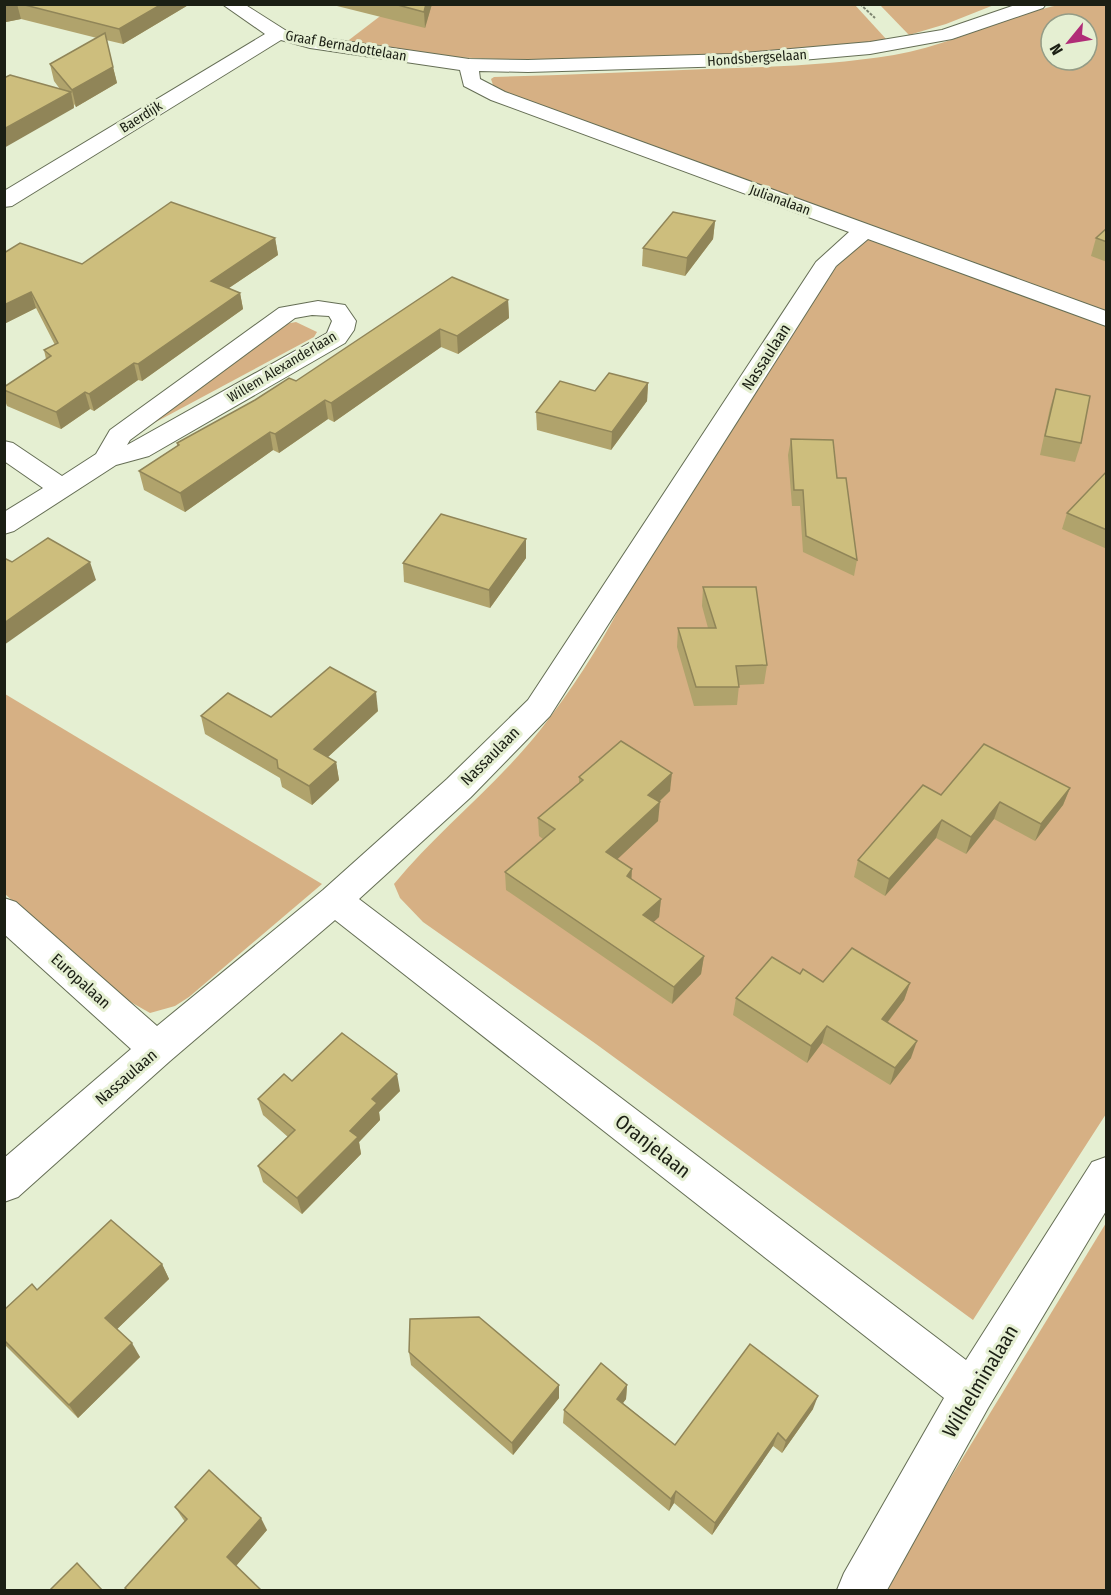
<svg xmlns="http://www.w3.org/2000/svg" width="1111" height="1595" font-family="'Fira Sans Condensed',sans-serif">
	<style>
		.green { fill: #d6b084; fill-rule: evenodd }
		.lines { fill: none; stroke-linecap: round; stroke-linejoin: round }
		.minor-casing { stroke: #656e55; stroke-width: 2 }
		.path { stroke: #7e8571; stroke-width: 2; stroke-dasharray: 3 1.5; stroke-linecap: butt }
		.minor { fill: #fff; fill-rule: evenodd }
		.wall { fill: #b0a36c }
		.shaded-wall { fill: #908558 }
		.building { fill: #cdbe7d; stroke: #908558; stroke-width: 1.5 }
		.labels { text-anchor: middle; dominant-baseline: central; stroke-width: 6; stroke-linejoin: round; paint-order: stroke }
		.far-street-label { font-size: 14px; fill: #1b1f14; stroke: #e5efd2 }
		.street-label { font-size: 16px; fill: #1b1f14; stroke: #e5efd2 }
		.near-street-label { font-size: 20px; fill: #1b1f14; stroke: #e5efd2 }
	</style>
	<rect width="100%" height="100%" fill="#e5efd2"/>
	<g class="green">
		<polygon points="396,4 855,5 887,40 827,48 734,55 549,61 448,57 345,43"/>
		<path d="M1064 4 1106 5V315L501 92 493 85 491 79 494 77C565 75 636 72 708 69 770 67 833 65 894 55 953 45 1006 15 1064 4ZM1051 24H1087V60H1051Z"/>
		<polygon points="880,5 994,5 946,24 909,35"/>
		<path d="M860 232 1106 324V1114L973 1320 596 1044 423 922 400 898 394 884C439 829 497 785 541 729 571 691 598 649 620 607L759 381Z"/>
		<polygon points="296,322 317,332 314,337 139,431 285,324"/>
		<polygon points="5,694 322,884 189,997 175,1006 150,1013 113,992 5,894"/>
		<polygon points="1106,1223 1106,1590 885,1590 884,1587"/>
	</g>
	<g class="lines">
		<defs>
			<g id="minor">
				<polygon points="222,4 244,4 285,30 310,36 469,59 528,60 732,54 870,42 942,30 1018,4 1046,4 1043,8 952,39 870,54 732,66 528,72 479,71 480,79 505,92 1106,311 1106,326 868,239 836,266 550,716 471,797 359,899 966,1360 1092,1162 1106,1157 1106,1211 988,1408 887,1590 837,1590 844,1573 944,1398 335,920 170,1061 18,1197 4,1202 4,1158 131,1049 4,934 4,898 16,902 157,1026 323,890 447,779 528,700 816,262 849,232 491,100 464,86 460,70 310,48 281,40 12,206 4,207 4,191 265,34"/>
				<path d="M318 301 345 305 356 321 354 330 345 343 149 456 116 465 14 531 4 534V512L43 488 4 461V441L13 443 62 476 96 454 110 430 279 308ZM312 315 329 316 332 321 327 333 127 445 130 440 295 318Z"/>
			</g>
		</defs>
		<use href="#minor" class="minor-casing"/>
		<polyline class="path" points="860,4 875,18"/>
		<use href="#minor" class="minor"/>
	</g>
	<g class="wall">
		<polygon points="4,4 190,4 123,44 106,40 117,83 76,107 74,104 74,108 54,81 50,64 97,38 21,19 6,22 4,19"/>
		<polygon points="329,4 432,4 425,28"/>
		<polygon points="715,221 713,239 685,276 642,266 643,248"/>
		<polygon points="1107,228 1107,262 1091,256 1096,238"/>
		<polygon points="275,238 278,255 229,288 240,293 243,309 142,381 138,380 94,411 90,409 61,429 7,406 4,398 4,387 46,359 44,350 55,345 36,308 4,324 4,253 82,264"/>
		<polygon points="508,300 509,318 458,354 441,347 334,422 328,419 279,453 273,450 185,512 144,490 139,471 177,446 177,443 296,381"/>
		<polygon points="648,383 647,401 611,450 537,430 536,412 595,391"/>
		<polygon points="1056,389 1081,443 1075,462 1040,455 1050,408"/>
		<polygon points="791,439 837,478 857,560 854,576 803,552 800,506 792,506 788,455"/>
		<polygon points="1107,471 1107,549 1062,529 1067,513"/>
		<polygon points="526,539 526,558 490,608 404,582 403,563"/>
		<polygon points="703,587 767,665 764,684 739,685 737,705 694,706 677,647 678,628 708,628 702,606"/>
		<polygon points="378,711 328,757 336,762 339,780 312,805 282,787 280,778 205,734 201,716 271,717"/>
		<polygon points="579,777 670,791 659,802 658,821 617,859 631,879 661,899 659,917 653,922 704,956 701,974 672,1004 506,890 505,872 543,839 539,836 538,818 579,783"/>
		<polygon points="1070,788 1063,805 1035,841 994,819 966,854 936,838 885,896 854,877 858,860 941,795"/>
		<polygon points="800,974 823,982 910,983 904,1000 888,1022 911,1058 890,1085 822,1043 807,1063 733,1015 736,998"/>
		<polygon points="292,1081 400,1091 379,1112 380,1120 359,1142 361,1154 302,1214 263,1182 258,1166 288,1137 263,1115 258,1099"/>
		<polygon points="162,1264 169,1279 117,1329 140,1357 78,1418 4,1344 4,1310 37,1290"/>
		<polygon points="409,1352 559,1398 513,1455 411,1365"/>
		<polygon points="627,1385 626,1399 623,1403 675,1445 813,1409 782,1453 773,1446 712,1535 674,1503 669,1511 563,1423 564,1410"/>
		<polygon points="175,1507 267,1530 236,1566 185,1522"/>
	</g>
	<g class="shaded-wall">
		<polygon points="13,4 17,4 21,19 6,22 4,14 4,6"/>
		<polygon points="162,4 190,4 123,44 119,29"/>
		<polygon points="426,4 432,4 425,28 424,12"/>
		<polygon points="113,67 117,83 76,107 72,90"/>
		<polygon points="71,92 74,108 4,148 4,129"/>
		<polygon points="715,221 713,239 685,276 687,258"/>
		<polygon points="275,238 278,255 214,298 211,281"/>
		<polygon points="31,292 36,308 4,324 4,305"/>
		<polygon points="240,293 243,309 142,381 138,364"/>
		<polygon points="508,300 509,318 458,354 457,336"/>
		<polygon points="440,329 441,347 334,422 331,403"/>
		<polygon points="134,363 138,380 94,411 89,394"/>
		<polygon points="648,383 647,401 611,450 612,432"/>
		<polygon points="85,392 90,409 61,429 56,412"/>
		<polygon points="325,400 328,419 279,453 275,434"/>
		<polygon points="270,432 273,450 185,512 180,493"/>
		<polygon points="526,539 526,558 490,608 489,590"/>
		<polygon points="90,562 96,580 4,645 4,623"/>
		<polygon points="376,692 378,711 317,767 314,749"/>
		<polygon points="336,762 339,780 312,805 309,786"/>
		<polygon points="672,773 670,791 647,813 648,795"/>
		<polygon points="1070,788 1063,805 1035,841 1041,824"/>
		<polygon points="660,802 658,821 606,870 606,852"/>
		<polygon points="1000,802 994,819 966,854 971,837"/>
		<polygon points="942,820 936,838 885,896 889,879"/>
		<polygon points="632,869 631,887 627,876"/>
		<polygon points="661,899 659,917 642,933 643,915"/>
		<polygon points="704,956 701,974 672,1004 674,987"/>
		<polygon points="910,983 904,1000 877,1036 882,1019"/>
		<polygon points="827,1026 822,1043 807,1063 811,1046"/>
		<polygon points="917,1041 911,1058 890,1085 895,1068"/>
		<polygon points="397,1074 400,1091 379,1112 380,1120 359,1142 361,1154 302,1214 297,1198 350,1131 372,1099"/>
		<polygon points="162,1264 169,1279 113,1333 105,1318"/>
		<polygon points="132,1343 140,1357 78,1418 69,1405"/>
		<polygon points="559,1385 559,1398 513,1455 512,1443"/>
		<polygon points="627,1385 626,1399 616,1412 617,1399"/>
		<polygon points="818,1396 813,1409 782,1453 786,1441"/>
		<polygon points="778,1433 773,1446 712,1535 715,1523"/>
		<polygon points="676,1491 674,1503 669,1511 671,1499"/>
		<polygon points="261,1518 267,1530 234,1568 227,1557"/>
	</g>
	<g class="building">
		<polygon points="21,4 162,4 119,29"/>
		<polygon points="394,4 426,4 424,12"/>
		<polygon points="105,33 113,67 72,90 50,64"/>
		<polygon points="10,75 71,92 4,129 4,78"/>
		<polygon points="171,202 275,238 211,281 240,293 138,364 134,363 89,394 85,392 56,412 4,390 4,387 51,356 44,350 58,343 31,292 4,305 4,253 20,243 82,264"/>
		<polygon points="673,212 715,221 687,258 643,248"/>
		<polygon points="1107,228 1107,242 1096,238"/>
		<polygon points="452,277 508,300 457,336 440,329 331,403 325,400 275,434 270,432 180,493 139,471 179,445 177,443 255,400 289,378 296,381"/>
		<polygon points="609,373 648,383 612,432 536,412 560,381 595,391"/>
		<polygon points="1056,389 1090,396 1081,443 1045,436"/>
		<polygon points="791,439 833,440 837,478 846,478 857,560 806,536 803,490 794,490"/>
		<polygon points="1107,471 1107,530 1067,513"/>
		<polygon points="441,514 526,539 489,590 403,563"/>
		<polygon points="48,538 90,562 4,623 4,558 12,562"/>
		<polygon points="703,587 756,587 767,665 736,666 739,687 696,687 678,628 716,628"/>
		<polygon points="330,667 376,692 314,749 336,762 309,786 278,768 277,760 201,716 228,693 271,717"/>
		<polygon points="621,741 672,773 648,795 660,802 606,852 632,869 627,876 661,899 643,915 704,956 674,987 505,872 555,829 538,818 583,780 579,777"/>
		<polygon points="984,744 1070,788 1041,824 1000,802 971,837 942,820 889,879 858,860 923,785 941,795"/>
		<polygon points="852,948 910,983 882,1019 917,1041 895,1068 827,1026 811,1046 736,998 772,957 800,974 803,969 823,982"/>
		<polygon points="342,1033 397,1074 372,1099 377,1103 350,1131 358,1137 297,1198 258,1166 295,1130 258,1099 284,1074 292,1081"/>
		<polygon points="111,1220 162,1264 105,1318 132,1343 69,1405 4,1340 4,1310 32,1284 37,1290"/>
		<polygon points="479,1317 559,1385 512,1443 409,1352 410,1319"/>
		<polygon points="750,1344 818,1396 786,1441 778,1433 715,1523 676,1491 671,1499 564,1410 601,1363 627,1385 617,1399 675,1445"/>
		<polygon points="209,1470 261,1518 227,1557 261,1590 127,1590 125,1588 187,1519 175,1507"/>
		<polygon points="77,1563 102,1590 50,1590"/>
	</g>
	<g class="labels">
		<g class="far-street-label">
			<text transform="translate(346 46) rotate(10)">Graaf Bernadottelaan</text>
			<text transform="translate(757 58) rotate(-4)">Hondsbergselaan</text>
			<text transform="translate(141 117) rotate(-32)">Baerdijk</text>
			<text transform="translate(780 200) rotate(20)">Julianalaan</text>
			<text transform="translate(282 367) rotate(-31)">Willem Alexanderlaan</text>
		</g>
		<g class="street-label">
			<text transform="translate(766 357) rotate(-57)">Nassaulaan</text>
			<text transform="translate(490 756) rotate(-45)">Nassaulaan</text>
			<text transform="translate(81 981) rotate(42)">Europalaan</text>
			<text transform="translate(126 1077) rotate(-41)">Nassaulaan</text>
		</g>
		<g class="near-street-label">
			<text transform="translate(653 1146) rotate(38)">Oranjelaan</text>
			<text transform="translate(980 1381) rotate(-59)">Wilhelminalaan</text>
		</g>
	</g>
	<rect width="1111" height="1595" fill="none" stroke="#1b1f14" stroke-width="12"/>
	<g transform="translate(1069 42) rotate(240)"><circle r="28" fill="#e5efd2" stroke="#949c86" stroke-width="1.5"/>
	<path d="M0-4.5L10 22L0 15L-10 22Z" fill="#b02d77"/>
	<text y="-9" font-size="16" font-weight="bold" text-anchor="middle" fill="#1b1f14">N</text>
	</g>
</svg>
